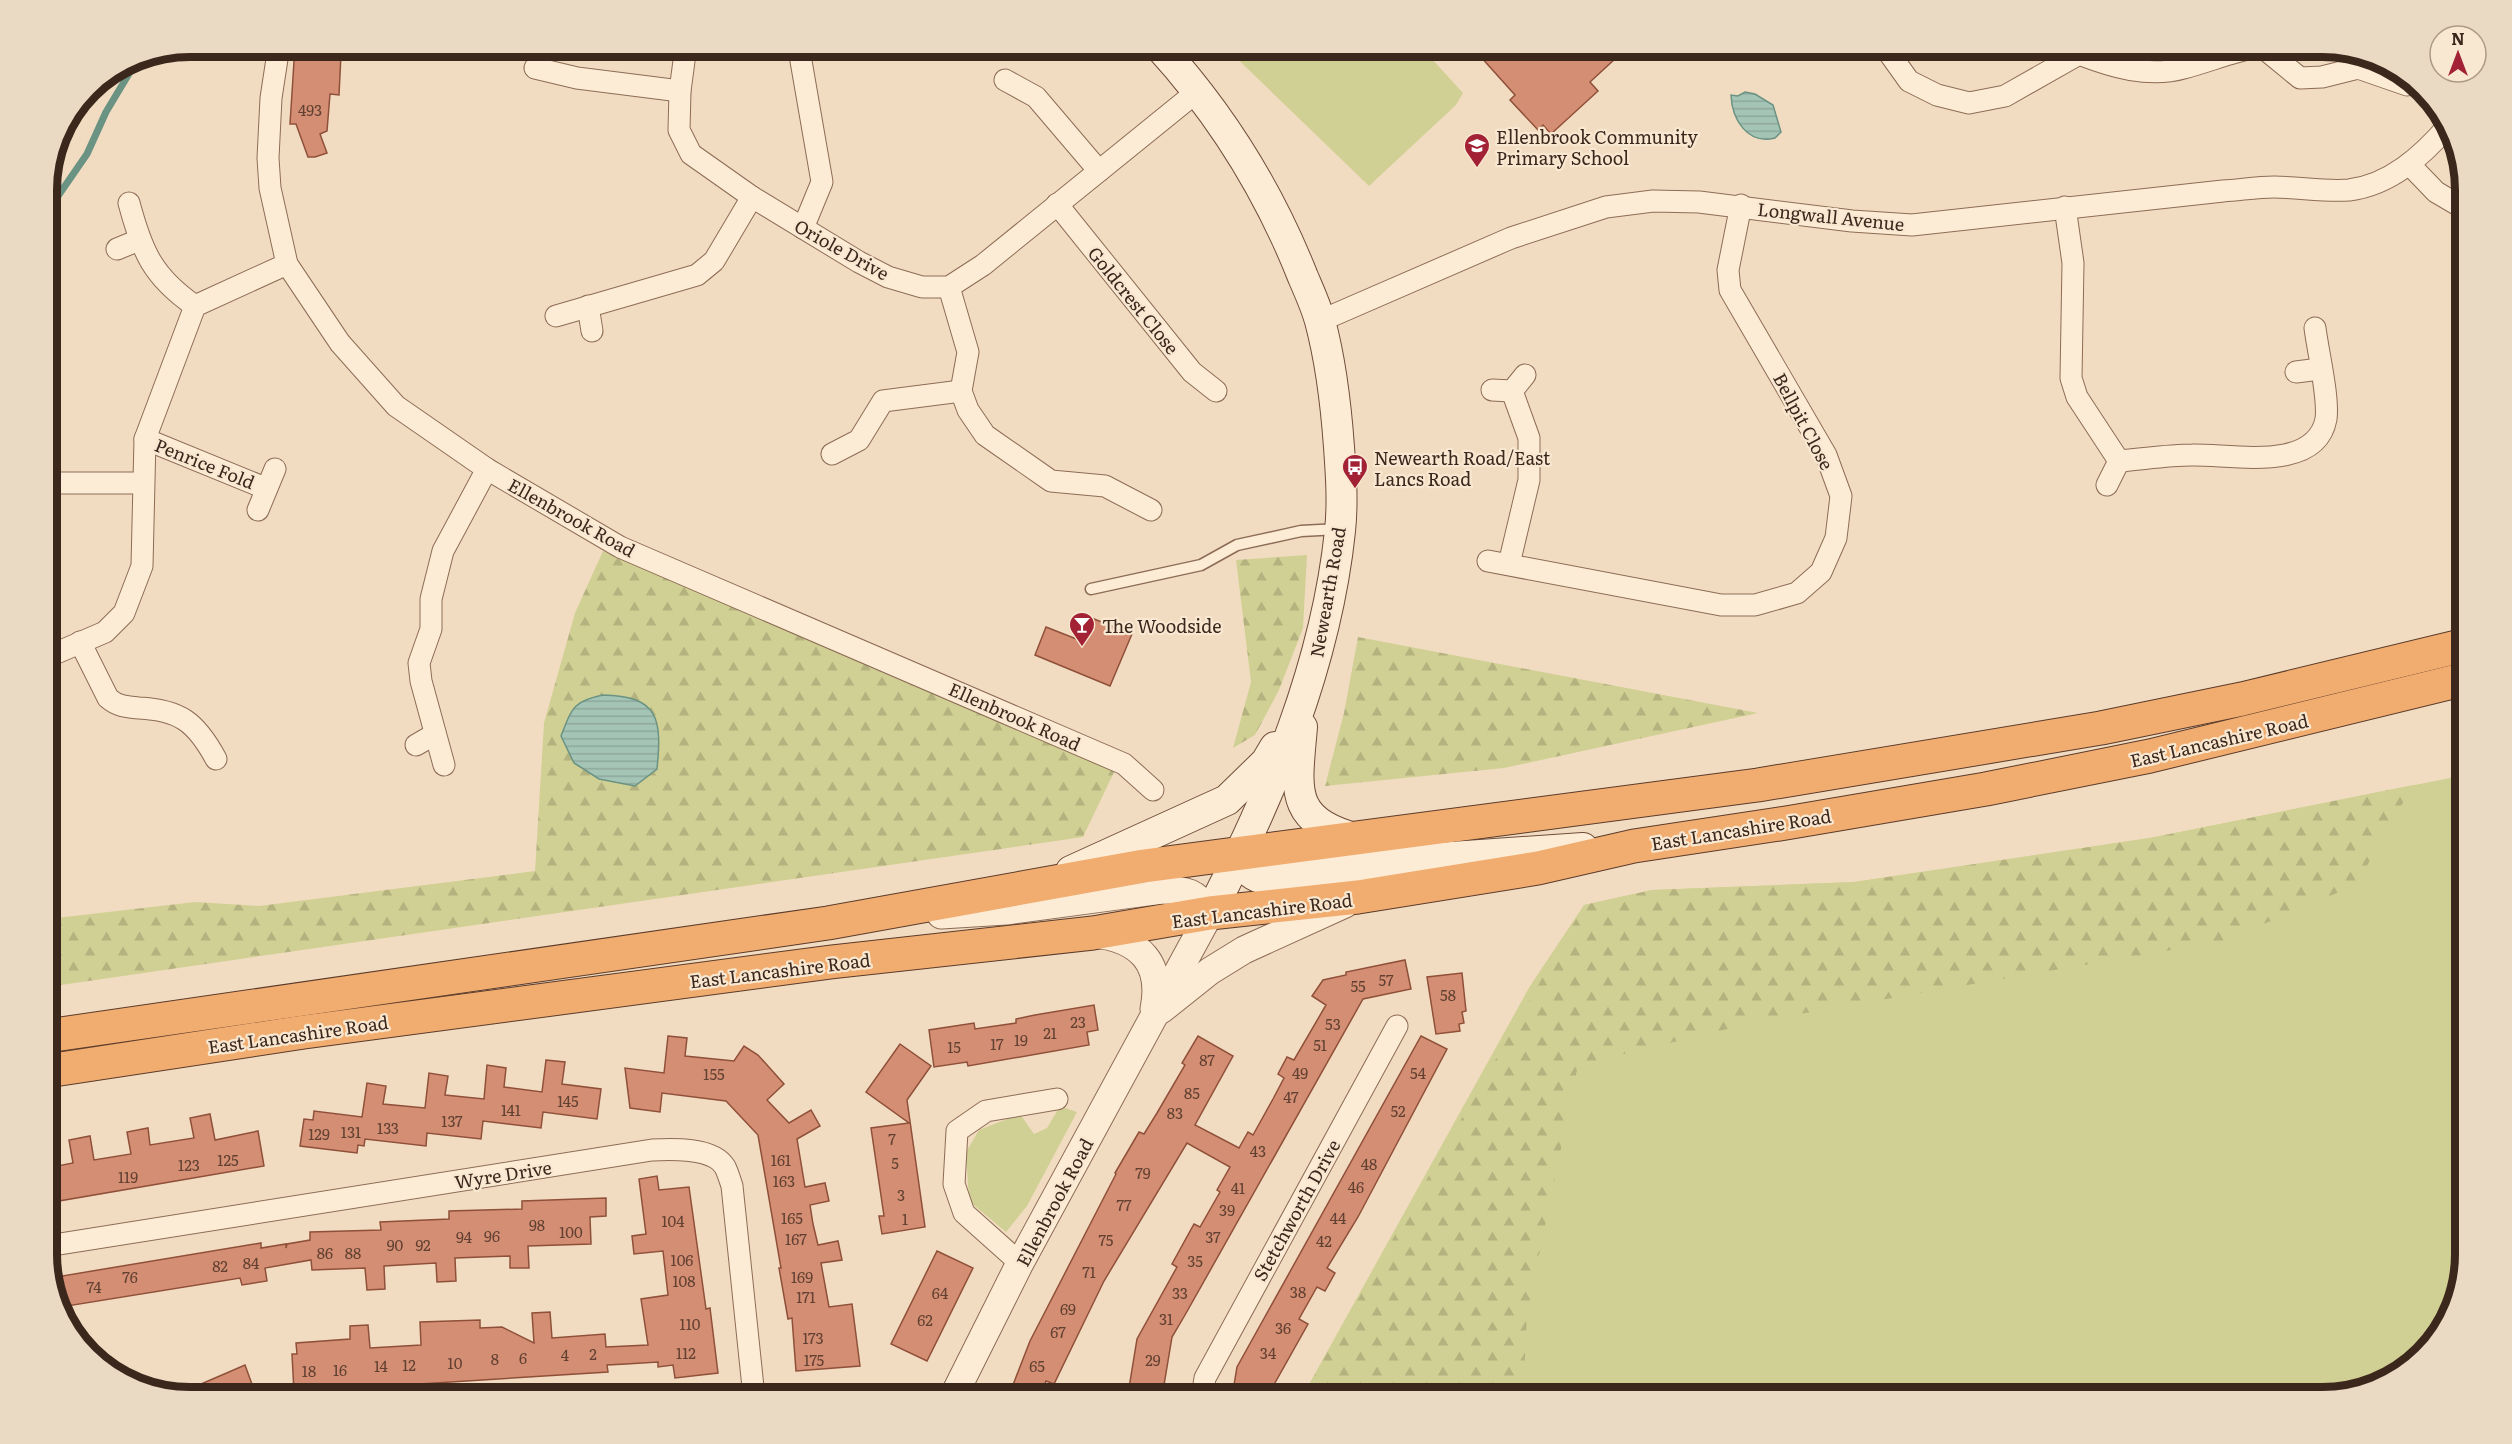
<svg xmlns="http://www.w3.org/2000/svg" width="2512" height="1444" font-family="Literata,serif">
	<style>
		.green { fill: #d1d094 }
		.forest { fill: url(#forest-firs) }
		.water { fill: url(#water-rules); stroke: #6a9383; stroke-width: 1.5 }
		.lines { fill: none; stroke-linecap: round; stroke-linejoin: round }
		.stream { stroke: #6a9383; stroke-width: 7 }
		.building { fill: #d48e73; stroke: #8f503a; stroke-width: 1.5 }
		.service-casing { stroke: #8d6c56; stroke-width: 13 }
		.minor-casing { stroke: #8d6c56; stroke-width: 23 }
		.tertiary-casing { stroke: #8d6c56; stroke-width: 29 }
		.secondary-casing { stroke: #6f4d3a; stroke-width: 32 }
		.trunk-casing { stroke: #5b3b2b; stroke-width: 35 }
		.service { stroke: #fcebd5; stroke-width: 10 }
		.minor { stroke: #fcebd5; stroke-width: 21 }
		.tertiary { stroke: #fcebd5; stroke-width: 27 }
		.secondary { stroke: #fcebd5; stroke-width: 30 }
		.trunk { stroke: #f1ac6f; stroke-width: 33 }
		.labels { text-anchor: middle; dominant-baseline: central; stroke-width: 4.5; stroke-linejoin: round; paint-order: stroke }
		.number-label { font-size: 15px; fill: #624132 }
		.poi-label { font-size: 18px; fill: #3c271c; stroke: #f9e8d1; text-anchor: start }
		.street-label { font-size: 18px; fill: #3c271c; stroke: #f9e8d1 }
		.rim { fill: none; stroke: #3c271c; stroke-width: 8 }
	</style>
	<defs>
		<pattern id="forest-firs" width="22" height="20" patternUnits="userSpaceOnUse" patternTransform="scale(1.5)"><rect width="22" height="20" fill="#d1d094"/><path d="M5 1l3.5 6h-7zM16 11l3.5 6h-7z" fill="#b4b37f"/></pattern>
		<pattern id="water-rules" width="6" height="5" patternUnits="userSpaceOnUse" patternTransform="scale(1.5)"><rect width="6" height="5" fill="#a4c4b6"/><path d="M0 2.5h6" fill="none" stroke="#8ea89c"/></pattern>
	</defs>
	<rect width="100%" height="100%" fill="#f2dcc1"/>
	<g class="green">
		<polygon points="1225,47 1421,47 1463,93 1456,105 1369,186"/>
		<polygon points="2465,775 2465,1254 2446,1325 2394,1378 2322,1397 1302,1397 1530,986 1584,905 1652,890 1854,882 2150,838"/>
		<polygon points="1060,1106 1077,1112 1027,1206 1006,1232 969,1201 966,1152 979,1130 1020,1114 1034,1134 1047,1128"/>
	</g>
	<g class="forest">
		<polygon points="603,551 1116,768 1083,837 47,987 47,919 195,902 259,906 535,871 544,723 575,613"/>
		<polygon points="1307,555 1303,628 1279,690 1255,735 1233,748 1251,682 1236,560"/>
		<polygon points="1358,637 1758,713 1504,768 1325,786 1344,713"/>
		<polygon points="2413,785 2356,885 2223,941 1765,1020 1578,1065 1527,1314 1523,1397 1302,1397 1584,905 1652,890 1854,882 2150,838"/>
	</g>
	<g class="water">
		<path d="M1745 92 1755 94 1773 105 1781 132 1775 138C1747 145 1732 119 1731 95L1738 96Z"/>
		<path d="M603 695C659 696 662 719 657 769L635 786 599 779 574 763 561 736C572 708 573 701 603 695Z"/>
	</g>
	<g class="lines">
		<polyline class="stream" points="47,212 87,154 106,112 139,57"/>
	</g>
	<g class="building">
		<polygon points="295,46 333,46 332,53 341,54 339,95 330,94 327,131 320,134 327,153 315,157 308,157 296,124 290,124"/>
		<polygon points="1471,46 1629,46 1590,82 1598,91 1551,134 1543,125 1538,130 1510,100 1515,95"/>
		<polygon points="1089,617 1132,634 1110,686 1035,655 1046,627 1079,640"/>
		<polygon points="1405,960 1411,989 1363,999 1185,1315 1172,1337 1162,1397 1139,1397 1140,1390 1129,1388 1137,1339 1177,1267 1172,1264 1194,1224 1200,1227 1220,1192 1217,1190 1230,1167 1187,1143 1104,1281 1054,1384 1046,1381 1039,1398 1028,1398 1011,1390 1030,1341 1116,1174 1115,1173 1139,1132 1144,1134 1157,1113 1185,1065 1182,1063 1198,1036 1233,1056 1195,1125 1239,1148 1248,1132 1253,1135 1273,1099 1284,1078 1278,1074 1287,1057 1294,1060 1326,1005 1312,996 1323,980 1346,975 1346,972"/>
		<polygon points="1462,973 1466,1011 1462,1012 1464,1023 1459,1024 1460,1031 1436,1034 1427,977"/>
		<polygon points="1094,1005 1098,1030 1087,1032 1089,1045 968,1066 967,1062 934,1067 929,1030 974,1023 975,1029 1016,1023 1016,1019 1035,1015"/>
		<polygon points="668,1036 687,1038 685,1056 734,1061 744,1046 758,1055 784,1084 767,1100 789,1123 811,1110 820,1126 797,1139 805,1187 825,1183 829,1201 810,1205 813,1224 818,1245 838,1241 842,1260 821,1263 829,1307 852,1304 860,1366 796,1371 792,1318 788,1319 779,1268 781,1268 758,1135 726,1101 662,1093 660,1112 630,1108 625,1068 664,1073"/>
		<polygon points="1421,1036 1447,1049 1358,1217 1327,1268 1335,1273 1325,1291 1317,1287 1299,1319 1308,1324 1267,1397 1232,1397 1237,1367"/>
		<polygon points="900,1044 931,1066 907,1100 925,1227 882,1234 879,1216 884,1216 871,1128 909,1123 866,1092"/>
		<polygon points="546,1060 565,1062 562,1084 601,1089 597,1119 543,1112 541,1128 483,1121 481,1139 427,1133 426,1146 365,1139 364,1146 358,1145 357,1153 300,1146 304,1119 313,1120 314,1111 362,1117 367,1083 386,1086 383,1104 425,1108 429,1073 448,1076 445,1095 484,1099 487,1065 506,1068 504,1087 542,1092"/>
		<polygon points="210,1114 215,1140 258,1131 264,1166 47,1203 47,1168 73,1163 69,1140 90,1136 94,1160 131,1154 127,1132 148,1128 150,1145 194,1138 190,1118"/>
		<polygon points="657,1176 659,1190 689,1187 706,1309 710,1308 718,1373 675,1378 673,1365 658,1367 658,1362 626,1364 607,1365 608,1372 294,1392 292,1354 297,1354 296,1343 350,1339 350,1326 368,1325 370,1348 421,1345 420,1322 480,1320 480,1328 502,1327 534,1343 532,1313 550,1312 552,1338 605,1334 606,1347 648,1345 641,1299 668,1295 663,1251 634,1254 632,1236 646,1234 639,1179"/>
		<polygon points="606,1198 606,1216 590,1217 591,1244 528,1246 529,1268 510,1268 510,1256 455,1258 456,1281 437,1282 436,1263 384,1266 385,1289 367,1290 365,1268 312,1270 311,1260 265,1268 267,1281 242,1285 240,1278 61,1307 56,1277 261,1243 261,1248 286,1244 286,1248 287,1244 310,1240 310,1232 381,1230 380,1222 449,1219 449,1211 522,1209 522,1201"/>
		<polygon points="937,1251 973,1268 927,1361 891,1344"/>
		<polygon points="245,1365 257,1398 190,1398 178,1394"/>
	</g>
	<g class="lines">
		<defs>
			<polyline id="service" points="1091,589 1201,565 1237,545 1301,531 1339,529"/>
			<g id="minor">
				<polyline points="279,46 271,98 268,158 270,188 287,264 340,343 396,406 487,469 620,547 1124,764 1153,790"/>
				<polyline points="686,46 680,91 679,130 691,154 752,197 859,262 888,277 922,287 949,287 983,265 1199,90"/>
				<polyline points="801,46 801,61 822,182 803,228"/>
				<path d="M1884 46 1909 81 1937 95 1969 103 2005 96 2079 54C2112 67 2149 78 2184 68 2210 61 2234 51 2261 46"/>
				<polyline points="2261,46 2300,78 2322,77 2358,68 2407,85"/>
				<polyline points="535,68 577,78 680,91"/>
				<polyline points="1005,80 1036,97 1099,171"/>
				<polyline points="2409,164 2436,192 2465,209"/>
				<path d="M129 203C142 252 153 277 195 306"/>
				<polyline points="1057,204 1192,372 1216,391"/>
				<polyline points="2065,207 2073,263 2071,378 2077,397 2119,461 2107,485"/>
				<polyline points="117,249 139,240"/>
				<polyline points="949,287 968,352 961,391 968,410 985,435 1051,481 1105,486 1151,510"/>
				<polyline points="588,306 592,331"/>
				<polyline points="556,316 697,275 714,261 752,197"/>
				<path d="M1320 321 1511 238 1606 207 1653 201 1699 202 1852 221 1912 225 2223 191C2240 190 2257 187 2274 187 2298 187 2325 192 2349 190 2390 185 2422 156 2448 126"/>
				<polyline points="2296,372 2320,369"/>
				<polyline points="1492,390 1512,391 1525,375"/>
				<polyline points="145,439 265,488"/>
				<polyline points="832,454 859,440 883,401 961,391"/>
				<path d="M2119 461C2144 459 2168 455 2192 455 2231 454 2316 473 2326 419 2329 397 2318 352 2315 328"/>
				<polyline points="47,483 143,483"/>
				<polyline points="258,510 275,469"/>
				<polyline points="1488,561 1721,605 1755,605 1797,593 1821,572 1836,538 1841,496 1826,455 1730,290 1728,270 1741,205"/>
				<polyline points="1509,564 1529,480 1529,438 1512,391"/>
				<path d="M80 642 108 698C117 706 126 707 139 708 180 710 196 722 216 759"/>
				<polyline points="47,657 105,632 124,613 142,566 145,439 195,306 287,264"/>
				<polyline points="416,745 435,734"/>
				<polyline points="444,765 421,681 419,663 431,629 431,599 443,551 487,469"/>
				<path d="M47 1246 652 1150C672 1149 713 1147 725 1167 728 1173 730 1180 732 1186L754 1397"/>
				<polyline points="1020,1263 964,1213 954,1184 957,1131 986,1111 1057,1099"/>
				<polyline points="1202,1397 1205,1378 1397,1026"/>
			</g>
			<g id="tertiary">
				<path d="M941 915 1006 911 1162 890C1187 890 1196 891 1210 913L1020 1263 953 1397"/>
				<path d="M1096 934C1140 940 1163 963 1154 1009"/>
				<polyline points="1161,1010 1210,971 1244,950 1345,904"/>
			</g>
			<g id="secondary">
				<path d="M1159 46C1222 115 1269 191 1303 277 1309 291 1316 306 1320 321 1331 362 1336 405 1339 447 1341 475 1343 503 1340 531 1326 665 1272 794 1210 913"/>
				<path d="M1302 727C1297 788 1287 821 1358 839"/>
				<path d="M1240 855C1247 872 1253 878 1270 880L1437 858 1583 848"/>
				<polyline points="1071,871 1227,800 1266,762 1275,747"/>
			</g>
			<g id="trunk">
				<polyline points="47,1036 828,923 1144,866 1758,785 2101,728 2242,699 2465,645"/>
				<polyline points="47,1071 304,1032 831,962 1093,933 1210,913 1358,897 1538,868 1634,846 1786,823 1986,789 2150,756 2465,679"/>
			</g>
		</defs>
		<use href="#service" class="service-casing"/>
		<use href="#minor" class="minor-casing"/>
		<use href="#tertiary" class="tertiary-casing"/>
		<use href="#secondary" class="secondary-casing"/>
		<use href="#trunk" class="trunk-casing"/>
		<use href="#service" class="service"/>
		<use href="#minor" class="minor"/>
		<use href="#tertiary" class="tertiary"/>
		<use href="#secondary" class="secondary"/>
		<use href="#trunk" class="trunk"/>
	</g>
	<defs>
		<symbol id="school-pin" viewBox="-11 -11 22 30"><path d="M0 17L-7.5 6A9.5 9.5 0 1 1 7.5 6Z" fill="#a22134" stroke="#f9e8d1"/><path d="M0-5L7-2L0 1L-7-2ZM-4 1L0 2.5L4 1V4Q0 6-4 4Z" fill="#fff"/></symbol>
		<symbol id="bus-pin" viewBox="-11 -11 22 30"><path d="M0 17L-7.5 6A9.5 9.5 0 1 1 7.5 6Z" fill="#a22134" stroke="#f9e8d1"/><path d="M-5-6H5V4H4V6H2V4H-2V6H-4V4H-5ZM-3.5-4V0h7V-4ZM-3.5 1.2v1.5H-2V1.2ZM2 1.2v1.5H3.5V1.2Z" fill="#fff"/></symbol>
		<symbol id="bar-pin" viewBox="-11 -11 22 30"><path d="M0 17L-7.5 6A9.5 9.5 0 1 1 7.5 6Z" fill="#a22134" stroke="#f9e8d1"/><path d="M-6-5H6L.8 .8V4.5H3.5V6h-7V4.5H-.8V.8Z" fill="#fff"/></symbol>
	</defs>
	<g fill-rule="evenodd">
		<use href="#school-pin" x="1462" y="131" width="30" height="40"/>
		<use href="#bus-pin" x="1340" y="452" width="30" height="40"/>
		<use href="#bar-pin" x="1067" y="610" width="30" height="40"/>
	</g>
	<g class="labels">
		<g class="number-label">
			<text x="310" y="109">493</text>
			<text x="1386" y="979">57</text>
			<text x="1358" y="985">55</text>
			<text x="1448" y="994">58</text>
			<text x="1078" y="1021">23</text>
			<text x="1333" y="1023">53</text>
			<text x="1050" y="1032">21</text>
			<text x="1021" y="1039">19</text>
			<text x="997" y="1043">17</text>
			<text x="1320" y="1044">51</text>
			<text x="954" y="1046">15</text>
			<text x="1207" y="1059">87</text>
			<text x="1300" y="1072">49</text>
			<text x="1418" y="1072">54</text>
			<text x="714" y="1073">155</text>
			<text x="1192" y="1092">85</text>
			<text x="1291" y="1096">47</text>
			<text x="568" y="1100">145</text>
			<text x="511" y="1109">141</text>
			<text x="1398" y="1110">52</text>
			<text x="1175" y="1112">83</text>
			<text x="452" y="1120">137</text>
			<text x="388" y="1127">133</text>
			<text x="351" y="1131">131</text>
			<text x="319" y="1133">129</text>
			<text x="892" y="1138">7</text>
			<text x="1258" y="1150">43</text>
			<text x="228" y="1159">125</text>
			<text x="781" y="1159">161</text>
			<text x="895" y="1162">5</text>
			<text x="1369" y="1163">48</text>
			<text x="189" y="1164">123</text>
			<text x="1143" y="1172">79</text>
			<text x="128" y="1176">119</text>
			<text x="784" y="1180">163</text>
			<text x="1356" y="1186">46</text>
			<text x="1238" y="1187">41</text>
			<text x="901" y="1194">3</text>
			<text x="1124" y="1204">77</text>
			<text x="1227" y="1209">39</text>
			<text x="792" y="1217">165</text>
			<text x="1338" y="1217">44</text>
			<text x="905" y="1218">1</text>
			<text x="673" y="1220">104</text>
			<text x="537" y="1224">98</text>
			<text x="571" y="1231">100</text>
			<text x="492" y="1235">96</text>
			<text x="464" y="1236">94</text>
			<text x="1213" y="1236">37</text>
			<text x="796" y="1238">167</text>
			<text x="1106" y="1239">75</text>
			<text x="1324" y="1240">42</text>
			<text x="395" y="1244">90</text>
			<text x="423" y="1244">92</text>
			<text x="325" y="1252">86</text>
			<text x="353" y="1252">88</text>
			<text x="682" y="1259">106</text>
			<text x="1195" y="1260">35</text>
			<text x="251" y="1262">84</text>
			<text x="220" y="1265">82</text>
			<text x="1089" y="1271">71</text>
			<text x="130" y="1276">76</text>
			<text x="802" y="1276">169</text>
			<text x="684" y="1280">108</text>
			<text x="94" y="1286">74</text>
			<text x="1298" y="1291">38</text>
			<text x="940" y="1292">64</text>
			<text x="1180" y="1292">33</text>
			<text x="806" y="1296">171</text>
			<text x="1068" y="1308">69</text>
			<text x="1166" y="1318">31</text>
			<text x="925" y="1319">62</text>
			<text x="690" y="1323">110</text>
			<text x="1283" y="1327">36</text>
			<text x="1058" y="1331">67</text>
			<text x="813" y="1337">173</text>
			<text x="686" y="1352">112</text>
			<text x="1268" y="1352">34</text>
			<text x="593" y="1353">2</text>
			<text x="565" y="1354">4</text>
			<text x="523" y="1357">6</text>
			<text x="495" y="1358">8</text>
			<text x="814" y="1359">175</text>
			<text x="1153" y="1359">29</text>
			<text x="455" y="1362">10</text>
			<text x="409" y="1364">12</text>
			<text x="381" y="1365">14</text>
			<text x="1037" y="1365">65</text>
			<text x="340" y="1369">16</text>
			<text x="309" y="1370">18</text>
		</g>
		<g class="poi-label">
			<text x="1496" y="136">Ellenbrook Community<tspan x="1496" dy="21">Primary School</tspan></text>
			<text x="1374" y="457">Newearth Road/East<tspan x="1374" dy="21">Lancs Road</tspan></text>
			<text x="1102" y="625">The Woodside</text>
		</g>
		<g class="street-label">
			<text transform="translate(1831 216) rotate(6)">Longwall Avenue</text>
			<text transform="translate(842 249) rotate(29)">Oriole Drive</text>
			<text transform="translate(1134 300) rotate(51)">Goldcrest Close</text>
			<text transform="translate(1804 421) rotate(62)">Bellpit Close</text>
			<text transform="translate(205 463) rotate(22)">Penrice Fold</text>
			<text transform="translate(572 517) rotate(29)">Ellenbrook Road</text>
			<text transform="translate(1327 592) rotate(-80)">Newearth Road</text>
			<text transform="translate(1015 716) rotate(24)">Ellenbrook Road</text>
			<text transform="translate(2219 740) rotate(-13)">East Lancashire Road</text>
			<text transform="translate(1741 829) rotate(-9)">East Lancashire Road</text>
			<text transform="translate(1262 910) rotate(-7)">East Lancashire Road</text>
			<text transform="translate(780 970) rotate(-7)">East Lancashire Road</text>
			<text transform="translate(298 1034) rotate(-8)">East Lancashire Road</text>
			<text transform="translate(503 1174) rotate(-9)">Wyre Drive</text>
			<text transform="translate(1054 1202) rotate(-62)">Ellenbrook Road</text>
			<text transform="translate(1296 1210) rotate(-61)">Stetchworth Drive</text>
		</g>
	</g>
	<path d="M0 0H2512V1444H0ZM190 57H2322A133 133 0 0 1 2455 190V1254A133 133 0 0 1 2322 1387H190A133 133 0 0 1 57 1254V190A133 133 0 0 1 190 57Z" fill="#ead9c3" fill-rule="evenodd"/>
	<path class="rim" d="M190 57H2322A133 133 0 0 1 2455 190V1254A133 133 0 0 1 2322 1387H190A133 133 0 0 1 57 1254V190A133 133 0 0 1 190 57Z"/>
	<g transform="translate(2458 54)"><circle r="28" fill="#f9e8d1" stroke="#ad9b89" stroke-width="1.5"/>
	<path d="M0-4.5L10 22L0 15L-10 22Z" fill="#a22134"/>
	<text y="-9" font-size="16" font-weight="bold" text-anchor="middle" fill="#3c271c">N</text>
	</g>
</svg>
